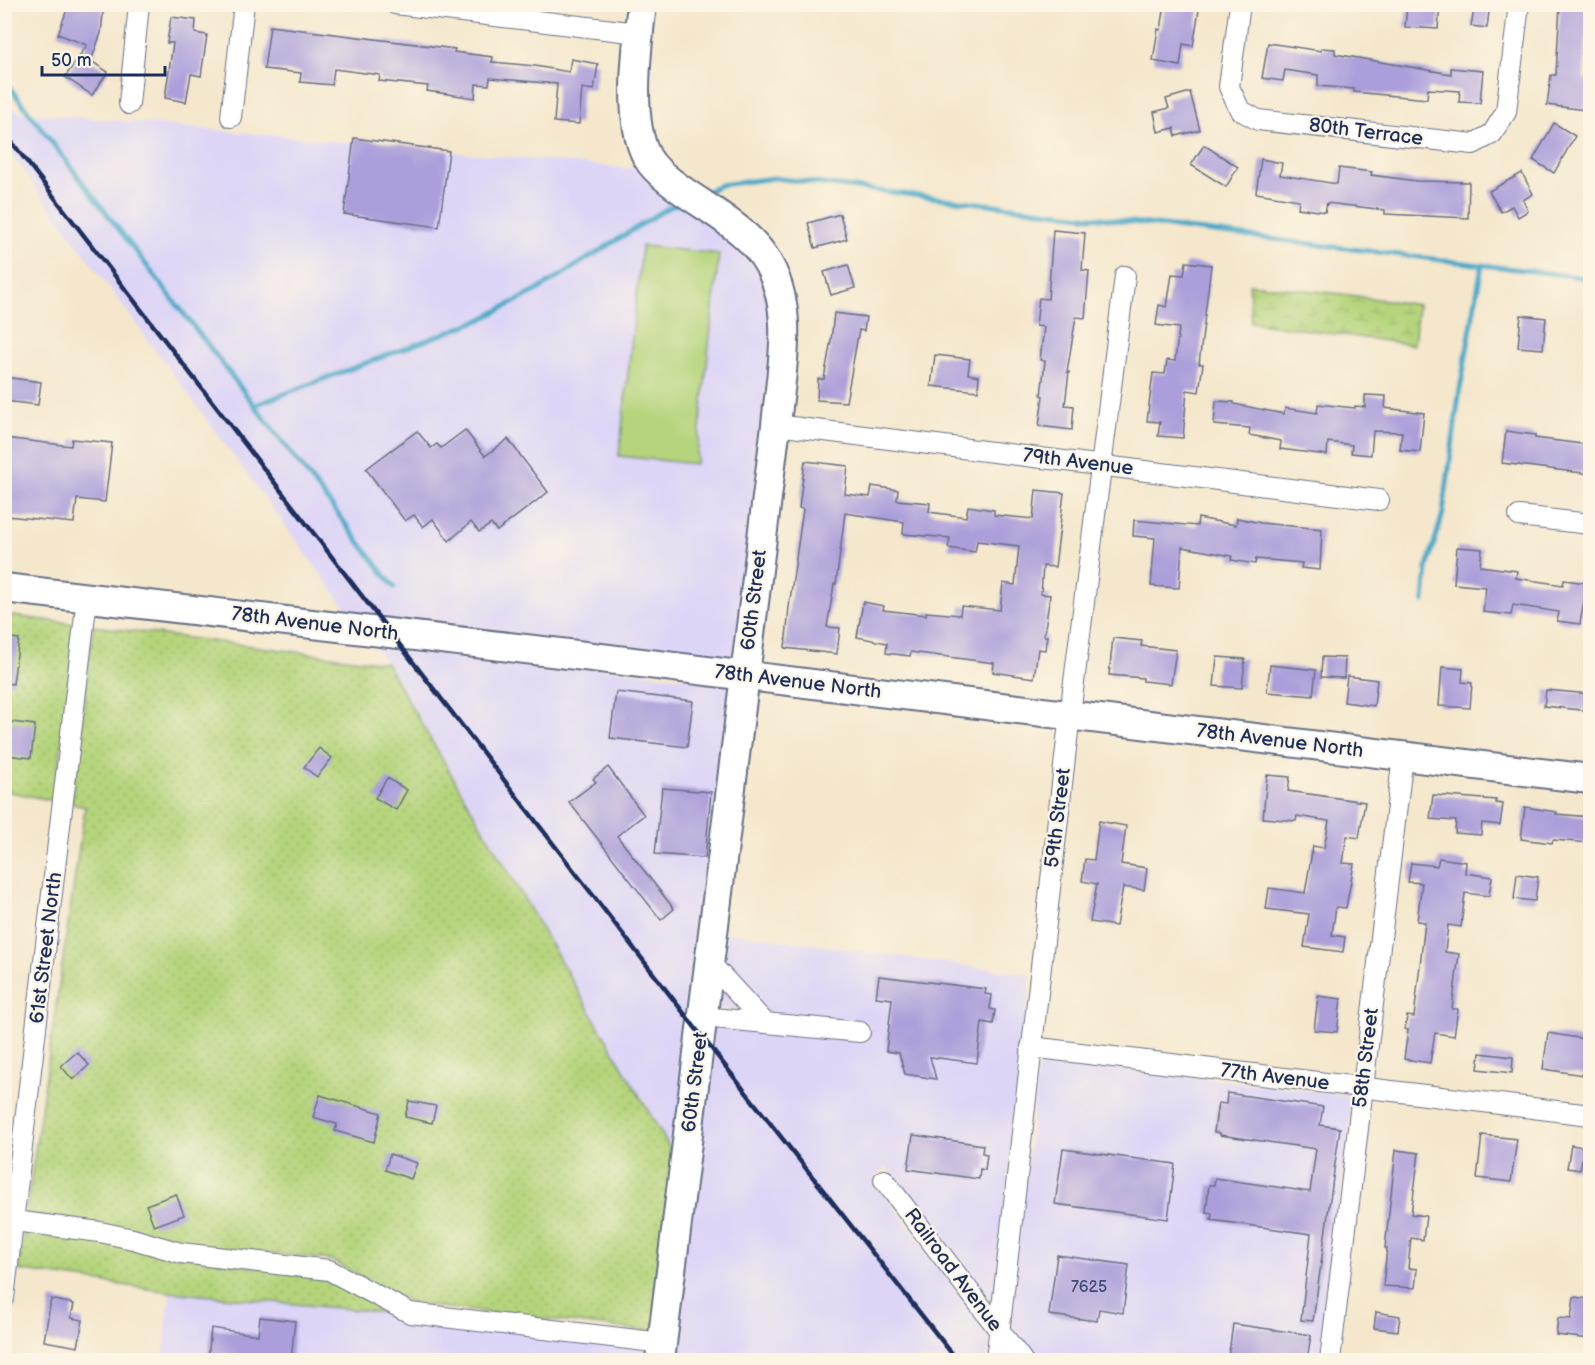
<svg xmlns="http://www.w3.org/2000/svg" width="1595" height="1365" font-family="'Balsamiq Sans',sans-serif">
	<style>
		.built { fill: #ddd5f6 }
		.green { fill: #b5d47b; stroke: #68826c; stroke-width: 1.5 }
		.wetland { fill: url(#wetland-marsh); stroke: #68826c; stroke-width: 1.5 }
		.park { fill: url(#park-dots); stroke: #68826c; stroke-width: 1.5 }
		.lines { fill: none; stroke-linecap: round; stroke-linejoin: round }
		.stream { stroke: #49a9c8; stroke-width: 5 }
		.building { fill: #ab9eda }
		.street-casing { stroke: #676f84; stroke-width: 22 }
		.secondary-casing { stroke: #676f84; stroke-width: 32 }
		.street { stroke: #fff; stroke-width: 20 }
		.secondary { stroke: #fff; stroke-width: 28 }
		.rail { stroke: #1b2f5e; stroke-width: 4.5 }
		.labels { text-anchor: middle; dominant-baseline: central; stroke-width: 4.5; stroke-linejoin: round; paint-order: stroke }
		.number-label { font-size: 16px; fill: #3f4b7d }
		.street-label { font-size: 20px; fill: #1b2f5e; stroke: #fcf5e5 }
	</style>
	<defs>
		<pattern id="wetland-marsh" width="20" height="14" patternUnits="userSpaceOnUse" patternTransform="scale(1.5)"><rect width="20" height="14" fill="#b5d47b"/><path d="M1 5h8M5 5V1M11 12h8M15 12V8" fill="none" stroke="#9bb66d"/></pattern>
		<pattern id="park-dots" width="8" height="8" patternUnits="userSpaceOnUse" patternTransform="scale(1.5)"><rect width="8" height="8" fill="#b5d47b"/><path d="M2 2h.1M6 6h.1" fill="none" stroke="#9bb66d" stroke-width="1.8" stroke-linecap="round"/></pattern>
	</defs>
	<rect width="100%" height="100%" fill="#fcf5e5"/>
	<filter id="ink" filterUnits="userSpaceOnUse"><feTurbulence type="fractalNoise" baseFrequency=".0167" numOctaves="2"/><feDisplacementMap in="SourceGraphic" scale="12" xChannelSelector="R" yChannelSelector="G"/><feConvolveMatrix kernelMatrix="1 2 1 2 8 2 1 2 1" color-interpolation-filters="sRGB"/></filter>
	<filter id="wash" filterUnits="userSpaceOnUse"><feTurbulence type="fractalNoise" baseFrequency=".008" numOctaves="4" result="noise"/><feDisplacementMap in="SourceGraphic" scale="24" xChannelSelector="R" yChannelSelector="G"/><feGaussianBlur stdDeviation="1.35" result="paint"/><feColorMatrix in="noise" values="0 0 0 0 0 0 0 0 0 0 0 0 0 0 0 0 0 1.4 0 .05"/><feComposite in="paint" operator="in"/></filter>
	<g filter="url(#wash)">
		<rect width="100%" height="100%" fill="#f4e7cc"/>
		<g class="built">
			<polygon points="4,107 21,112 646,170 757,262 774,309 737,665 354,619 5,146"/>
			<polygon points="369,640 735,684 677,1160 392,670"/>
			<polygon points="726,932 1031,975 993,1307 886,1167 873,1179 990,1333 988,1360 669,1360 710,1027 868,1042 869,1023 713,1008"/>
			<polygon points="1039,1058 1353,1096 1321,1360 1033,1360 1008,1327"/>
			<polygon points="170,1292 390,1313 653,1351 652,1360 163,1360"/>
		</g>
		<polygon class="green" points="642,246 719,254 696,464 619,456"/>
		<polygon class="wetland" points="1249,284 1342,294 1418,305 1414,345 1251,322"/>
		<g class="park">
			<polygon points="5,615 76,624 55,801 5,791"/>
			<polygon points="93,626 386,663 677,1160 655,1332 413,1304 330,1260 182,1244 26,1213 85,807 72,804"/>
			<polygon points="24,1232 99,1242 327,1279 390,1313 170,1292 18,1270"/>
		</g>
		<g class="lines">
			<g class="stream">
				<polyline points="4,80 394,587"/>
				<polyline points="704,193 720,185 774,178 1588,278"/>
				<polyline points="255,405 480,320 536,291 666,209 681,202"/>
				<polyline points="1424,601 1427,568 1443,513 1459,395 1482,265"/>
			</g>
		</g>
		<g id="blocks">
			<g class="building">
				<polygon points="69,4 104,4 101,33 91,61 108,72 92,95 65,77 87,45 58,34"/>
				<polygon points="1165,4 1200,4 1193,46 1183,44 1180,66 1153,61 1158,29 1161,30"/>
				<polygon points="1407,4 1440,4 1438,29 1405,27"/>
				<polygon points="1475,4 1490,4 1487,28 1471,26"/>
				<polygon points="1560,4 1588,4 1584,79 1589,79 1585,110 1547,105 1551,75 1556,75"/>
				<polygon points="171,17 196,20 195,33 207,35 201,76 191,74 186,102 165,98 173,43 167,43"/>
				<polygon points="270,26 455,49 454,52 493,57 492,62 535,66 569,72 571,59 598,64 594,90 582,88 579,124 554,122 557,84 490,78 489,85 476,84 475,98 427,91 428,86 379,81 380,75 334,69 332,85 300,82 301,73 264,69"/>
				<polygon points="1268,43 1321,51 1321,48 1335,49 1335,54 1451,74 1451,68 1483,71 1480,103 1459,102 1460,91 1428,89 1427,99 1354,92 1354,89 1318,86 1318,75 1285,70 1283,81 1262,78"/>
				<polygon points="1190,92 1200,130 1176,136 1174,128 1158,132 1154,112 1169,108 1166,99"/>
				<polygon points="1554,123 1575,136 1554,173 1533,160"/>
				<polygon points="354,138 449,151 439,227 344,214"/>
				<polygon points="1204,145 1238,167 1226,187 1191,165"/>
				<polygon points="1261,159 1282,163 1280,175 1337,184 1339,168 1372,172 1371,175 1417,181 1469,182 1468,218 1385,214 1385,210 1327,203 1325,212 1298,208 1299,200 1256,193"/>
				<polygon points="1522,173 1533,194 1523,200 1528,211 1518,217 1512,206 1501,212 1489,191"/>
				<polygon points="840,214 847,239 815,248 808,223"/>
				<polygon points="1053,230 1085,233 1082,270 1089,271 1085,318 1076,317 1067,372 1069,372 1065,405 1074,406 1072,430 1039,426 1043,396 1041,395 1045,361 1040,360 1044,327 1036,326 1039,298 1048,299"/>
				<polygon points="1186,262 1211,265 1199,364 1203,364 1199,392 1187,390 1183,438 1158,436 1160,422 1147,421 1153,373 1165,374 1167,360 1175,361 1179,328 1156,325 1159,305 1167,307 1172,274 1184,275"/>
				<polygon points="848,265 855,288 831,295 824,272"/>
				<polygon points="834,313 866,317 864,331 859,330 846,402 817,400 818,379 824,379 831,340"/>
				<polygon points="1521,315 1546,318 1543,349 1518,347"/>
				<polygon points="935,355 970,359 968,374 979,376 978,391 931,386"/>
				<polygon points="4,377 41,382 38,405 4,401"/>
				<polygon points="1365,395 1386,396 1385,408 1424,413 1420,452 1400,450 1402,432 1373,431 1371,455 1351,453 1352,445 1328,442 1327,455 1280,449 1281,441 1249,435 1250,428 1214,425 1216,401 1234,402 1234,404 1284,414 1285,408 1317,413 1318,404 1355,408 1355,406 1365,407"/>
				<polygon points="465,430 485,456 508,439 548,492 497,531 491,524 479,532 471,522 449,541 433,519 423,527 414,515 405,521 366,469 417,431 431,448 437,444 441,448"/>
				<polygon points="1506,431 1535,435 1535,438 1590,445 1590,474 1502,463"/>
				<polygon points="4,438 71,446 72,439 112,443 105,502 77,499 74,523 7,516 10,492 4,491"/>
				<polygon points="805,461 848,466 845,494 870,497 872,486 898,490 897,500 930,503 929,512 966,517 968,506 994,510 994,515 1033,519 1036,490 1064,493 1055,567 1043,566 1041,594 1050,595 1044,636 1047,636 1045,650 1038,649 1034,678 993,672 994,663 911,652 910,656 886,653 887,643 857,637 863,602 884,606 883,610 926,615 926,612 960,615 961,606 1000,610 1003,583 1015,585 1019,546 977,541 975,552 948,548 950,538 903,534 904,522 845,513 836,584 834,584 827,627 840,628 837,654 785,648 789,607 803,509 799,508"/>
				<polygon points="1198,518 1236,525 1237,518 1261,523 1322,529 1320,570 1301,568 1302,563 1256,559 1255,564 1231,560 1232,556 1182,547 1179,588 1151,586 1155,538 1133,536 1134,520 1197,526"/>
				<polygon points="1457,547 1482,549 1480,566 1517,571 1516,578 1563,585 1564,580 1587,583 1580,624 1557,621 1559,612 1513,605 1511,615 1483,612 1486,587 1454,584"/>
				<polygon points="4,637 19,639 13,684 4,683"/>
				<polygon points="1113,638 1142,641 1141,646 1176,650 1171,684 1143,681 1143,678 1109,675"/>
				<polygon points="1217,657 1245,659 1242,688 1214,686"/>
				<polygon points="1322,657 1345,658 1344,678 1321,677"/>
				<polygon points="1270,665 1316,670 1313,696 1267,692"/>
				<polygon points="1442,667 1463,669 1462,682 1472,683 1470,708 1439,706"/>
				<polygon points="1347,676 1377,680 1374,706 1344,702"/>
				<polygon points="1546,690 1590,694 1590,711 1544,706"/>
				<polygon points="616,692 693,701 687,747 610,738"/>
				<polygon points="4,721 35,725 31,758 6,755"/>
				<polygon points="319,748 332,758 317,777 304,767"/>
				<polygon points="608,767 644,815 617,836 674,909 661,920 569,802 596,782 593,779"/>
				<polygon points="1267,775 1290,777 1288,791 1365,802 1359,838 1347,836 1343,863 1354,864 1346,908 1336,907 1332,935 1345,937 1343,952 1304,947 1309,914 1266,909 1269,888 1305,893 1313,846 1324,848 1329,821 1297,816 1296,821 1263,818"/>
				<polygon points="387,778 407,790 396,810 375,798"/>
				<polygon points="662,788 711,792 705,858 655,854"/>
				<polygon points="1433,795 1496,800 1496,803 1503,804 1500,825 1482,823 1481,835 1455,833 1456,821 1430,819"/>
				<polygon points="1525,807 1557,812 1556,814 1590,817 1590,843 1553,840 1552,843 1521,839"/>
				<polygon points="1099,821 1126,826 1121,864 1147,868 1144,890 1123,887 1116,926 1090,922 1097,884 1082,881 1085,859 1094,860"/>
				<polygon points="1439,858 1466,862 1465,873 1492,877 1489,896 1465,893 1461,927 1448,925 1445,952 1459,954 1452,1009 1458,1009 1454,1036 1435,1033 1430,1063 1404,1059 1408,1030 1405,1029 1407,1016 1414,1017 1425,922 1417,921 1422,883 1408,882 1411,863 1437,866"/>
				<polygon points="1517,874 1538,877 1535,901 1514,899"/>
				<polygon points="879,976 986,989 985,994 992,995 990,1009 995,1010 993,1024 982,1022 977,1063 930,1057 936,1079 905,1074 899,1053 886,1051 892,999 876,997"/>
				<polygon points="1318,996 1341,999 1337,1032 1314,1030"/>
				<polygon points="1548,1033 1590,1040 1590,1076 1543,1069"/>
				<polygon points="77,1052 89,1065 73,1080 61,1066"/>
				<polygon points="1480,1053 1513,1057 1512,1073 1478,1069"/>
				<polygon points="1227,1093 1323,1107 1320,1125 1340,1128 1313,1321 1301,1320 1311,1234 1211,1220 1212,1213 1206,1212 1209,1185 1214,1185 1215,1178 1310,1192 1316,1149 1220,1135 1220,1133 1214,1132 1218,1103 1226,1104"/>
				<polygon points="320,1095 381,1113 374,1142 335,1131 337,1124 313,1117"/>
				<polygon points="409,1101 436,1106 432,1123 405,1117"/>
				<polygon points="913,1135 983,1145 982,1153 987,1154 985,1170 980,1169 979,1179 908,1169"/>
				<polygon points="1482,1135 1517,1139 1511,1182 1477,1178"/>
				<polygon points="1571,1145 1584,1147 1580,1170 1567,1168"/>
				<polygon points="1063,1149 1175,1164 1168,1219 1055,1204"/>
				<polygon points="1396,1150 1419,1153 1411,1214 1426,1216 1423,1240 1411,1238 1408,1268 1417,1269 1415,1288 1383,1286 1387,1248 1385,1248"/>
				<polygon points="390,1154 417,1163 411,1179 385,1170"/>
				<polygon points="176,1194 184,1215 154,1226 146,1205"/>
				<polygon points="1057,1255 1129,1265 1123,1313 1099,1309 1097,1321 1049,1315"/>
				<polygon points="1574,1297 1590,1299 1590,1339 1556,1335 1558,1318 1571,1319"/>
				<polygon points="51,1299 74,1304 71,1318 83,1320 78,1347 44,1341"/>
				<polygon points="1376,1312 1400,1316 1398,1331 1374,1328"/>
				<polygon points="260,1317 295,1321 291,1360 208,1360 211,1328 258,1335"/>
				<polygon points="1233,1324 1311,1335 1307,1360 1228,1360"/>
			</g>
		</g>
	</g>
	<g filter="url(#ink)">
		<use href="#blocks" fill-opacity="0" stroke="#676f84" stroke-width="1.5"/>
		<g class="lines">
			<defs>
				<g id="street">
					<polyline points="395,4 638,33"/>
					<polyline points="1240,4 1229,87 1240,110 1258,120 1473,144 1492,134 1506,112 1519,4"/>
					<polyline points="129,104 139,4"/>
					<polyline points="231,117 244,4"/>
					<polyline points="776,425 1379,500"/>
					<polyline points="1519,516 1590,524"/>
					<polyline points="710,963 765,1023"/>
					<polyline points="703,1017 860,1032"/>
					<polyline points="1031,1047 1590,1115"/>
					<polyline points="884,1180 1022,1360"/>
					<polyline points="14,1221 100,1232 133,1239 181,1253 329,1270 410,1313 662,1343"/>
					<polyline points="4,1298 87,598"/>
					<polyline points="996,1360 1070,714 1125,276"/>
					<polyline points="1330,1360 1403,756"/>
				</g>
				<g id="secondary">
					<path d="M642 4C637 47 627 120 647 157 657 176 692 197 710 209 729 222 751 237 764 257 797 306 781 370 776 425L660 1360"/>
					<polyline points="4,588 560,653 1590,779"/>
				</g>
			</defs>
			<use href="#street" class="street-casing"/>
			<use href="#secondary" class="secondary-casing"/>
			<use href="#street" class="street"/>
			<use href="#secondary" class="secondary"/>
			<polyline class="rail" points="4,132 700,1034 957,1360"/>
		</g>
	</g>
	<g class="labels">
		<g class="number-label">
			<text x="1089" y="1287">7625</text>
		</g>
		<g class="street-label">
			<text transform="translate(1366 132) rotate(7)">80th Terrace</text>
			<text transform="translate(1078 462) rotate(7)">79th Avenue</text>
			<text transform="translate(754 600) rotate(-83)">60th Street</text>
			<text transform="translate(315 624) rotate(7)">78th Avenue North</text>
			<text transform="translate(798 682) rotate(7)">78th Avenue North</text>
			<text transform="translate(1280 741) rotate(7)">78th Avenue North</text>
			<text transform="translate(1058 818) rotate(-83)">59th Street</text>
			<text transform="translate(46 948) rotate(-83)">61st Street North</text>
			<text transform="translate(1366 1058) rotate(-83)">58th Street</text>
			<text transform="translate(1275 1077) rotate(7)">77th Avenue</text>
			<text transform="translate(695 1082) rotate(-83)">60th Street</text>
			<text transform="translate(953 1270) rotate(53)">Railroad Avenue</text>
		</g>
	</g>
	<rect width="1595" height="1365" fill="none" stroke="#fcf5e5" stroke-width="24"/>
	<path d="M42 66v9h123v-9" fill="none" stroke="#1b2f5e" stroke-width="3"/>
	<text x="51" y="66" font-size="18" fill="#1b2f5e" stroke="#fcf5e5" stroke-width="4.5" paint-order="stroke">50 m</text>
</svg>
